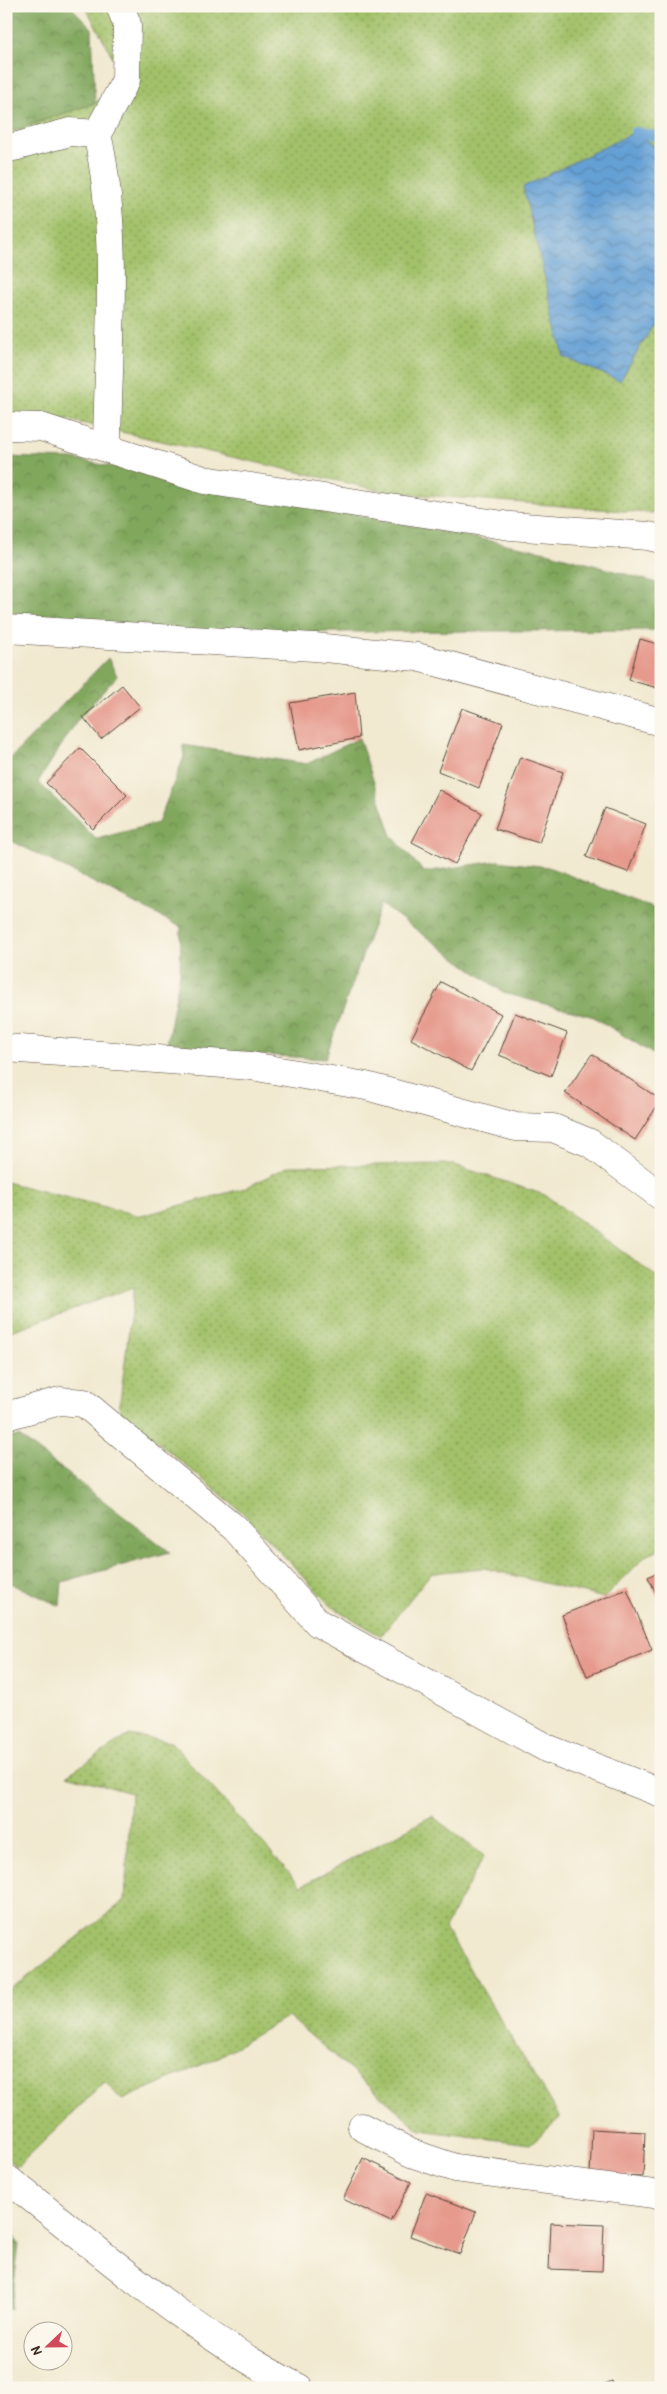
<svg xmlns="http://www.w3.org/2000/svg" width="667" height="2394" font-family="'Patrick Hand',sans-serif">
	<style>
		.grass { fill: url(#grass-dots); stroke: #6e7644 }
		.forest { fill: url(#forest-crowns); stroke: #5e683e }
		.water { fill: url(#water-waves); stroke: #50657a }
		.lines { fill: none; stroke-linecap: round; stroke-linejoin: round }
		.stream { stroke: #65a0d5; stroke-width: 10 }
		.building { fill: #e69a8d }
		.minor-casing { stroke: #564739; stroke-width: 29 }
		.minor { stroke: #fff; stroke-width: 28 }
	</style>
	<defs>
		<pattern id="grass-dots" width="8" height="8" patternUnits="userSpaceOnUse" patternTransform="scale(1.25)"><rect width="8" height="8" fill="#a2c169"/><path d="M2 2h.1M6 6h.1" fill="none" stroke="#859d56" stroke-width="1.8" stroke-linecap="round"/></pattern>
		<pattern id="forest-crowns" width="20" height="18" patternUnits="userSpaceOnUse" patternTransform="scale(1.25)"><rect width="20" height="18" fill="#81a75d"/><path d="M2 6a3 3 0 1 1 6 0M12 15a3 3 0 1 1 6 0" fill="none" stroke="#6b884c"/></pattern>
		<pattern id="water-waves" width="16" height="10" patternUnits="userSpaceOnUse" patternTransform="scale(1.25)"><rect width="16" height="10" fill="#65a0d5"/><path d="M0 5q4-4 8 0t8 0" fill="none" stroke="#5483ac"/></pattern>
	</defs>
	<rect width="100%" height="100%" fill="#fbf7ec"/>
	<filter id="ink" filterUnits="userSpaceOnUse"><feTurbulence type="fractalNoise" baseFrequency=".02" numOctaves="2"/><feDisplacementMap in="SourceGraphic" scale="10" xChannelSelector="R" yChannelSelector="G"/><feConvolveMatrix kernelMatrix="1 2 1 2 8 2 1 2 1" color-interpolation-filters="sRGB"/></filter>
	<filter id="wash" filterUnits="userSpaceOnUse"><feTurbulence type="fractalNoise" baseFrequency=".0096" numOctaves="4" result="noise"/><feDisplacementMap in="SourceGraphic" scale="20" xChannelSelector="R" yChannelSelector="G"/><feGaussianBlur stdDeviation="1.12" result="paint"/><feColorMatrix in="noise" values="0 0 0 0 0 0 0 0 0 0 0 0 0 0 0 0 0 1.4 0 .05"/><feComposite in="paint" operator="in"/></filter>
	<g filter="url(#wash)">
		<rect width="100%" height="100%" fill="#f1e9d0"/>
		<g class="grass">
			<polygon points="85,6 661,6 661,514 387,492 68,420 6,419 6,133 95,103 125,80"/>
			<polygon points="452,1164 545,1195 661,1280 661,1549 647,1555 604,1598 484,1568 431,1573 381,1636 331,1606 242,1512 119,1410 134,1287 6,1333 6,1182 141,1216 245,1188 289,1166"/>
			<polygon points="129,1735 171,1742 301,1886 432,1816 484,1856 445,1928 560,2118 530,2144 420,2130 288,2016 217,2058 122,2100 105,2082 17,2167 6,2158 6,1994 125,1900 131,1793 67,1775"/>
		</g>
		<g class="forest">
			<polygon points="6,6 70,6 92,28 95,103 6,133"/>
			<polygon points="6,457 73,459 547,552 661,584 661,630 185,633 6,614"/>
			<polygon points="108,658 117,676 77,721 38,782 96,839 158,823 184,757 183,745 307,764 359,738 392,836 424,872 497,861 548,867 661,911 661,1059 594,1017 504,993 381,904 325,1059 166,1049 180,972 181,927 6,838 6,763"/>
			<polygon points="19,1436 170,1552 62,1582 60,1606 6,1581 6,1438"/>
			<polygon points="6,2227 19,2244 11,2309 6,2310"/>
		</g>
		<polygon class="water" points="635,132 661,151 661,312 620,381 564,357 523,187"/>
		<g class="lines">
			<polyline class="stream" points="635,132 661,137"/>
		</g>
		<g id="blocks">
			<g class="building">
				<polygon points="640,639 661,645 661,689 629,680"/>
				<polygon points="122,685 140,707 101,739 83,717"/>
				<polygon points="355,692 359,738 299,750 290,703"/>
				<polygon points="462,708 503,723 479,788 438,771"/>
				<polygon points="80,748 127,795 93,829 46,783"/>
				<polygon points="520,757 563,772 539,843 495,829"/>
				<polygon points="439,790 482,813 455,864 412,842"/>
				<polygon points="605,808 646,824 628,872 586,857"/>
				<polygon points="441,982 501,1014 471,1071 411,1039"/>
				<polygon points="515,1013 567,1033 551,1076 499,1055"/>
				<polygon points="592,1054 661,1100 635,1140 565,1093"/>
				<polygon points="661,1570 661,1603 648,1577"/>
				<polygon points="627,1589 652,1650 587,1676 562,1615"/>
				<polygon points="592,2129 645,2132 643,2177 590,2175"/>
				<polygon points="363,2158 411,2182 391,2222 343,2199"/>
				<polygon points="426,2193 476,2212 460,2254 410,2236"/>
				<polygon points="551,2223 604,2225 602,2271 549,2269"/>
				<polygon points="612,2381 615,2388 595,2388"/>
			</g>
		</g>
	</g>
	<g filter="url(#ink)">
		<use href="#blocks" fill-opacity="0" stroke="#564739" stroke-width="1"/>
		<g class="lines">
			<defs>
				<g id="minor">
					<polyline points="6,146 14,147 70,132 97,134"/>
					<polyline points="6,426 41,427 204,480 510,526 648,536 661,539"/>
					<path d="M107 448C108 347 120 233 97 134L126 80 127 24 120 6"/>
					<polyline points="6,629 314,647 417,657 661,722"/>
					<polyline points="6,1048 251,1066 366,1086 516,1127 553,1128 590,1143 661,1196"/>
					<polyline points="6,1416 60,1401 84,1403 234,1528 318,1623 548,1749 661,1793"/>
					<polyline points="362,2127 411,2153 455,2168 661,2195"/>
					<path d="M6 2178C101 2251 191 2333 299 2388"/>
				</g>
			</defs>
			<use href="#minor" class="minor-casing"/>
			<use href="#minor" class="minor"/>
		</g>
	</g>
	<rect width="667" height="2394" fill="none" stroke="#fbf7ec" stroke-width="25"/>
	<g transform="translate(48 2346) rotate(248)"><circle r="24" fill="#fbf7ec" stroke="#aea59a"/>
	<path d="M0-4L9 19L0 12L-9 19Z" fill="#d1495b"/>
	<text y="-8" font-size="14" font-weight="bold" text-anchor="middle" fill="#3b2a1e">N</text>
	</g>
</svg>
